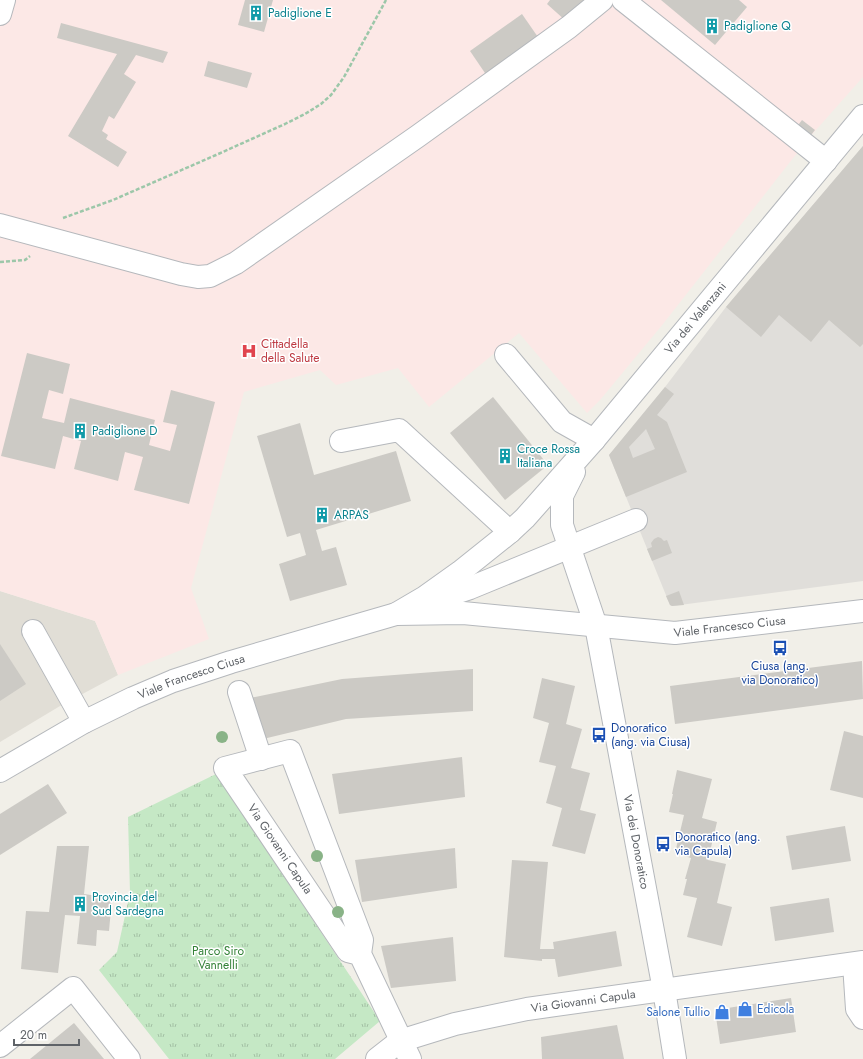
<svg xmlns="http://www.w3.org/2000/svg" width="863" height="1059" font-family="Jost,sans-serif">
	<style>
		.industrial { fill: #e0deda }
		.education { fill: #e1ded6 }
		.medical { fill: #fce8e6 }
		.park { fill: url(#park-tufts) }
		.building { fill: #cccac5; fill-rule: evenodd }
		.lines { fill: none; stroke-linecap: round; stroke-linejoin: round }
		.minor-casing { stroke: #b5b8bc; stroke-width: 24 }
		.path { stroke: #9cc7a9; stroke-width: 2.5; stroke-dasharray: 4 2; stroke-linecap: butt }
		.minor { stroke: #fff; stroke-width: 22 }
		.tree { fill: #89b387 }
		.labels { text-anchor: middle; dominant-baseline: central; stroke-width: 3; stroke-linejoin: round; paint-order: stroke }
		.culture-label { font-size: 12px; fill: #0d838f; stroke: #fff; text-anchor: start }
		.street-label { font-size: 12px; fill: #5f6368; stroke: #fff }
		.health-label { font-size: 12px; fill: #be3a42; stroke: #fff; text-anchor: start }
		.transit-label { font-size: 12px; fill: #164399; stroke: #fff; text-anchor: start }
		.park-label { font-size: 12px; fill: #348238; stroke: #fff }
		.shop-label { font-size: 12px; fill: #366cbe; stroke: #fff; text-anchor: start }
	</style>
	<defs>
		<pattern id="park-tufts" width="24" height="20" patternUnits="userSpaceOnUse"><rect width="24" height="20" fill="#c5e8c5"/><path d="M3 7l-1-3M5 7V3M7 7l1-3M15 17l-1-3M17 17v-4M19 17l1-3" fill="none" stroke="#a3c0a4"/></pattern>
	</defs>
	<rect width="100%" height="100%" fill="#f1efe8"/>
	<polygon class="industrial" points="863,146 863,581 672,606 670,605 609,455 665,387 726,307"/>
	<polygon class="education" points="0,591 95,621 118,675 60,706 0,742"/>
	<polygon class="medical" points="0,0 863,0 863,77 808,139 663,324 600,400 587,413 519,333 429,407 398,368 336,385 320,370 244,392 191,588 209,639 118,675 95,621 0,591"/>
	<polygon class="park" points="216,774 380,1021 335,1059 169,1059 99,970 117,952 130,893 128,817"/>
	<g class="building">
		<polygon points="245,0 273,0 264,32 238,25"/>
		<polygon points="550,0 586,0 566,21 547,4"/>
		<polygon points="661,0 739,0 747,7 715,45"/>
		<polygon points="522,14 540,40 487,76 470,51"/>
		<polygon points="61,23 168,52 163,63 136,55 124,74 136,82 114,119 109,116 102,131 108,135 106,139 127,152 118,167 68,136 117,54 57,38"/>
		<polygon points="208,61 252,73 247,88 204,76"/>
		<polygon points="802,120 815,130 808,139 795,129"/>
		<polygon points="863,146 863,344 860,347 829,320 811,342 779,315 761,337 726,307"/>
		<polygon points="27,353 70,364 63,394 49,390 42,418 64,423 70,398 155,420 149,445 170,451 177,425 163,422 171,390 215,402 189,504 134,490 143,457 125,452 118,481 74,469 81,441 63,436 55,469 1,456"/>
		<path d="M665 387 674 394 657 415 667 422 687 472 626 497 609 455ZM646 429 655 449 633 458 629 447Z"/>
		<polygon points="493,397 548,465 505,500 450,433"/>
		<polygon points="300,423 314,475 396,451 411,501 316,530 322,551 336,547 347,585 290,601 279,564 306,555 300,533 287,537 257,436"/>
		<polygon points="658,537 661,538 664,541 667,540 672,553 652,561 647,549 652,547 651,543 654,539"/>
		<polygon points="679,591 684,605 672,606 670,605 666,596"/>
		<polygon points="0,644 26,684 0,701"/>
		<polygon points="862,661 863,699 675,724 670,686"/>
		<polygon points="473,669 473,711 346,719 263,739 250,698 342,679"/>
		<polygon points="542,678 575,686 566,724 582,729 571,768 590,773 580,810 596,814 585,854 552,846 562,808 546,803 556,766 539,762 549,723 533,718"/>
		<polygon points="844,731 863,736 863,798 830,790"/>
		<polygon points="462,757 465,797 339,814 332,774"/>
		<polygon points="677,770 712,779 702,818 717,822 708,860 726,864 717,903 732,907 722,946 687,937 697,898 683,895 687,879 685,879 691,858 675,853 684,815 669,812 673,794 672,794"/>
		<polygon points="48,784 67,813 0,855 0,814"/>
		<polygon points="845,826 851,861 792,870 786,836"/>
		<polygon points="57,846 89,846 84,894 112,898 109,931 97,930 96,946 77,944 80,916 65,915 58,973 21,969 26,911 49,912"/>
		<polygon points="455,848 457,888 362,902 355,860"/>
		<polygon points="512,860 548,862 540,949 554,949 553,942 616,931 622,966 558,977 555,959 542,959 542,961 504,957"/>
		<polygon points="829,898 834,932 775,941 770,907"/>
		<polygon points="453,937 456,981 391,988 381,946"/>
		<polygon points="791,998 796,1032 720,1044 715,1010"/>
		<polygon points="74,1023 104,1059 30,1059"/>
		<polygon points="617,1025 624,1059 542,1059 541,1037"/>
	</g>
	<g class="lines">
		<defs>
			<g id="minor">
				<polyline points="623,0 826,161"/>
				<polyline points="0,14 4,0"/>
				<polyline points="0,225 181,274 198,277 210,276 236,263 418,136 569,27 602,0"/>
				<polyline points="506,355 562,422 594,440"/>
				<polyline points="341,441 399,430 510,532"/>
				<path id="s1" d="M574 472 562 496V525L596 626 664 990 675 1059"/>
				<polyline points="431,601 470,588 636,520"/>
				<path id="s2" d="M396 614 463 613 675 633 863 611"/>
				<polyline points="33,631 84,722"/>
				<polyline points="239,692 261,759"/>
				<path id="s3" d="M0 771 84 722 133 698 173 681 231 662 396 614 425 597 460 572 510 532 525 518 594 440 863 116"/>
				<polyline points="360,954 348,951 225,768 290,751 362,940 360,954 410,1059"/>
				<polyline points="854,964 857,1009 863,1018"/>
				<polyline points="0,1046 73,988 129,1059"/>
				<path id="s4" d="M377 1059 400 1041 455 1024 527 1009 863 962"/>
			</g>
		</defs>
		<use href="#minor" class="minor-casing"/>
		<g class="path">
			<polyline points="63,218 113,200 216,155 285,124 305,114 321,104 331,95 344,77 386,0"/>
			<polyline points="0,262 25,260 30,256"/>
		</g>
		<use href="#minor" class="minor"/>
	</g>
	<g class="tree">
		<circle cx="222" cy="737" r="6"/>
		<circle cx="317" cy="856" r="6"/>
		<circle cx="338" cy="912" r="6"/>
	</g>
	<defs>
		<symbol id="building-bare" viewBox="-9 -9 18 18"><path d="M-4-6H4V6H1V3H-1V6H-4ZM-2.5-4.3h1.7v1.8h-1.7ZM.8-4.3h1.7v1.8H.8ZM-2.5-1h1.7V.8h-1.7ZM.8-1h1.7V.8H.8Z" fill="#0f9aa8" stroke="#fff" stroke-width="2.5" paint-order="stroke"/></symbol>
		<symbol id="hospital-bare" viewBox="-9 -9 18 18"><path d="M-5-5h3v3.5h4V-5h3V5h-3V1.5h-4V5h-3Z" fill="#e0444e" stroke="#fff" stroke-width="2.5" paint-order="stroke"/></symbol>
		<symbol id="bus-bare" viewBox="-9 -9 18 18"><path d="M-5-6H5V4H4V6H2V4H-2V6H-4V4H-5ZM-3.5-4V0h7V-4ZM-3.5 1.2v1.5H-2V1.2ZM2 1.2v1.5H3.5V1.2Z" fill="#1a4fb4" stroke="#fff" stroke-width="2.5" paint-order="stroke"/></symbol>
		<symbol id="shop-bare" viewBox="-9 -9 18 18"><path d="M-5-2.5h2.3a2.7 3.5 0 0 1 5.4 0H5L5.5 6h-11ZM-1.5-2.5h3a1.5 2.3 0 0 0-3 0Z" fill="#3f7fe0" stroke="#fff" stroke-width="2.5" paint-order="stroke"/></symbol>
	</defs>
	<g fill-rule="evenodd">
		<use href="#building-bare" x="245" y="2" width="22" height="22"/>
		<use href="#building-bare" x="701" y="15" width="22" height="22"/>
		<use href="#hospital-bare" x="238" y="340" width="22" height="22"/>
		<use href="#building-bare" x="69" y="420" width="22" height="22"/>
		<use href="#building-bare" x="494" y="445" width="22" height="22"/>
		<use href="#building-bare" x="311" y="504" width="22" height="22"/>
		<use href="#bus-bare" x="769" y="637" width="22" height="22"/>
		<use href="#bus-bare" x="588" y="724" width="22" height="22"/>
		<use href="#bus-bare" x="652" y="833" width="22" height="22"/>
		<use href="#building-bare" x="69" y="893" width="22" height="22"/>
		<use href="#shop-bare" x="734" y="998" width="22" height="22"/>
		<use href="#shop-bare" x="711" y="1001" width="22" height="22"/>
	</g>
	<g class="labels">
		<g class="culture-label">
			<text x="268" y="13">Padiglione E</text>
			<text x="724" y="26">Padiglione Q</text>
			<text x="92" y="431">Padiglione D</text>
			<text x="517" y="449">Croce Rossa<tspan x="517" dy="14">Italiana</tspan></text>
			<text x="334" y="515">ARPAS</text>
			<text x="92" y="897">Provincia del<tspan x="92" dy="14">Sud Sardegna</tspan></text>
		</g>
		<g class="street-label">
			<text stroke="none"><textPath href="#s3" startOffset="852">Via dei Valenzani</textPath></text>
			<text stroke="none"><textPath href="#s2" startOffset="335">Viale Francesco Ciusa</textPath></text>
			<text stroke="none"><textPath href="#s3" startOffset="214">Viale Francesco Ciusa</textPath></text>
			<text stroke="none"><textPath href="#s1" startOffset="382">Via dei Donoratico</textPath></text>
			<text transform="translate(280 849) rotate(56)">Via Giovanni Capula</text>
			<text stroke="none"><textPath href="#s4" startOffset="217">Via Giovanni Capula</textPath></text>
		</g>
		<g class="health-label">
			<text x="261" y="344">Cittadella<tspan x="261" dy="14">della Salute</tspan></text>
		</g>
		<g class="transit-label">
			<text x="780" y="666" text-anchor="middle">Ciusa (ang.<tspan x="780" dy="14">via Donoratico)</tspan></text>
			<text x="611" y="728">Donoratico<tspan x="611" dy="14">(ang. via Ciusa)</tspan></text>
			<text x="675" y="837">Donoratico (ang.<tspan x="675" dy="14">via Capula)</tspan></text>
		</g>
		<g class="park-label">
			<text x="218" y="951">Parco Siro<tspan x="218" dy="14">Vannelli</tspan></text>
		</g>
		<g class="shop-label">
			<text x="757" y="1009">Edicola</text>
			<text x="710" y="1012" text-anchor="end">Salone Tullio</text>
		</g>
	</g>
	<path d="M14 1039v6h65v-6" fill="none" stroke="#5f6368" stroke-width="2"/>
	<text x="20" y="1039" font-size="12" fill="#5f6368" stroke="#ffffff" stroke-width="3" paint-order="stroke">20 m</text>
</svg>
